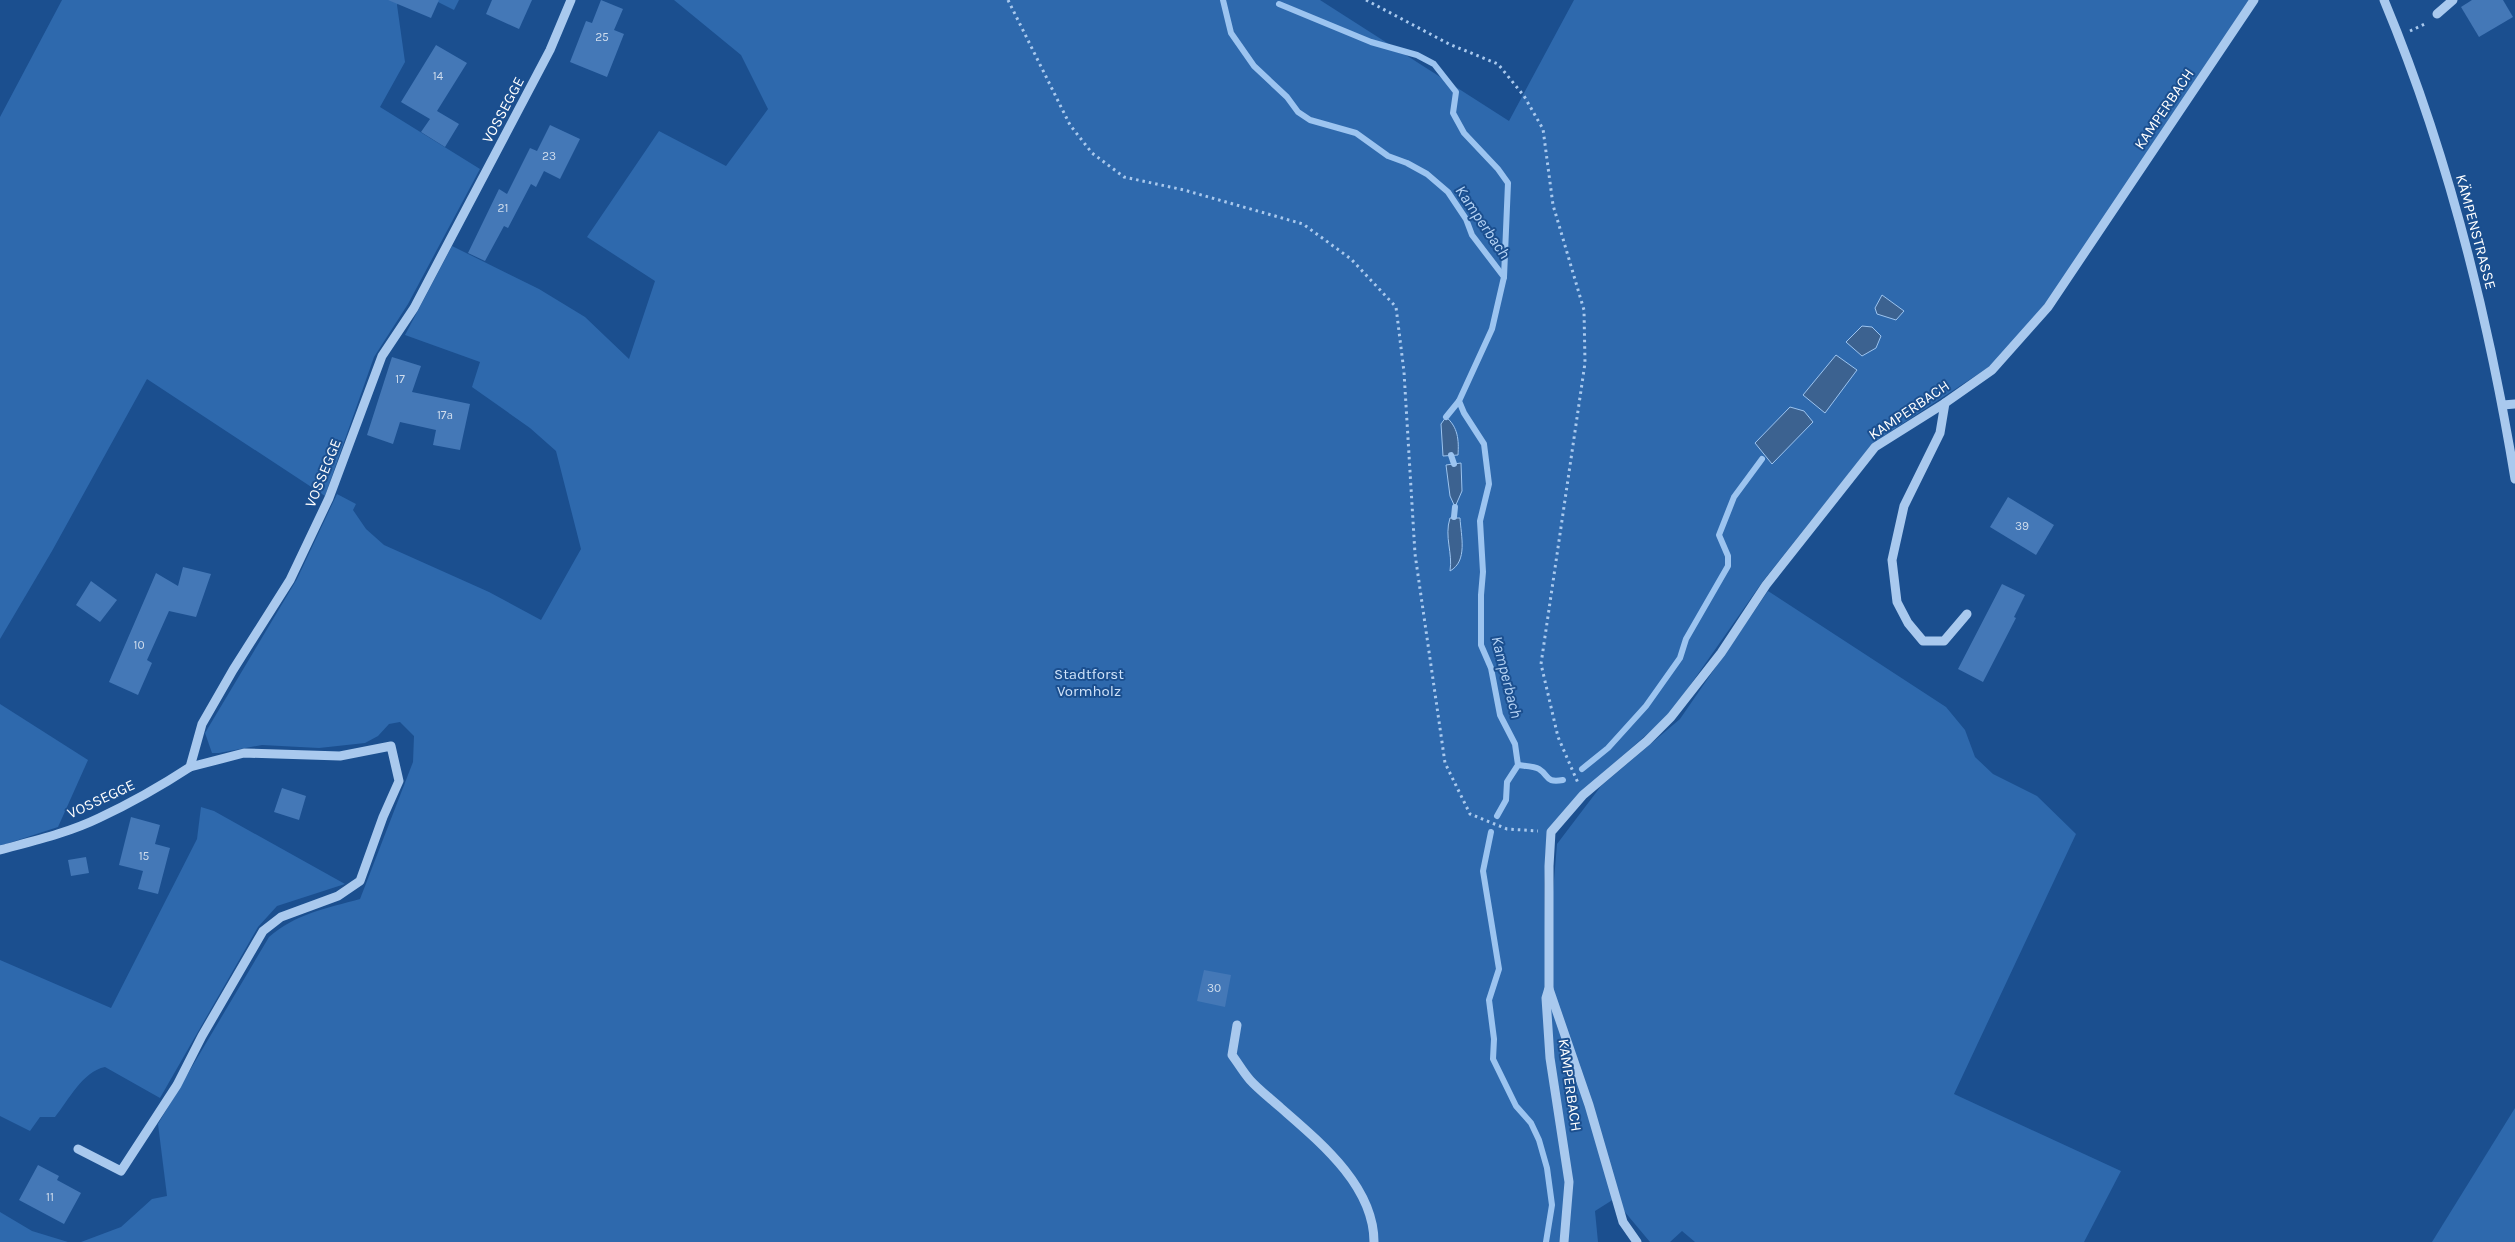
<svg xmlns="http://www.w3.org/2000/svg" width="2515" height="1242" font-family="Karla,sans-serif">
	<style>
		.green { fill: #2e69ad }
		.water { fill: #3c6290; stroke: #9cc4f0 }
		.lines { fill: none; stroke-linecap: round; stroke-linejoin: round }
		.stream { stroke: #9cc4f0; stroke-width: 6 }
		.building { fill: #4478b7 }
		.path { stroke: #a9c9ee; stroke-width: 3; stroke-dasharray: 2.5 4; stroke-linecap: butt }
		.minor { stroke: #a9c9ee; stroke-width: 9 }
		.labels { text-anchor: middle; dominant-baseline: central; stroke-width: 4; stroke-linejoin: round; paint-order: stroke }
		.number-label { font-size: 12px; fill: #d0dded }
		.street-label { font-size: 15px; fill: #fff; stroke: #1b4f8f }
		.park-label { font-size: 15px; fill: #cfe3fa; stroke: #1b4f8f }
		.water-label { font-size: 16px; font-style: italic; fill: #b5d3f5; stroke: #1b4f8f }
	</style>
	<rect width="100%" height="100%" fill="#1b4f8f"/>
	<g class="green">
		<polygon points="62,0 399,0 397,5 405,62 380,107 480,169 408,304 374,357 325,496 147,379 52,551 0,639 0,117"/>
		<polygon points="434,0 459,0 454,10"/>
		<path d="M674 0H1320L1509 121 1574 0H2249L2055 292 1995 363 1873 443 1763 581 1670 714 1578 795 1547 833 1544 884 1546 976 1557 844 1601 786 1680 719 1768 591 1946 707 1965 730 1975 757 1993 774 2037 796 2076 834 1954 1094 2121 1171 2084 1242H1695L1682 1231 1670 1242H1650L1614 1199 1595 1211 1598 1242H81L121 1227 152 1199 167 1196 158 1124 269 937C295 914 327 908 360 899L413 762 414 736 400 722 389 724 378 736 365 743 319 748 262 745 219 753H212L205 733 297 579 337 494 356 504 353 510 366 529 384 545 489 592 541 620 581 549 556 451 530 428 472 387 480 362 405 335 452 246 539 289 585 317 629 359 655 281 587 237 659 131 726 166 768 109 741 55Z"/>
		<polygon points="0,704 88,760 58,827 0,846"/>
		<path d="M201 807 214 811 345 884 277 906 258 927 160 1098 105 1067C83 1071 68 1101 55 1117H40L30 1131 0 1116V960L111 1008 197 839Z"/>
		<polygon points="2515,1108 2515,1242 2432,1242"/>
		<polygon points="0,1212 32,1231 68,1242 0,1242"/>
	</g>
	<g class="water">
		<polygon points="1882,295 1904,311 1896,320 1877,314 1875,308"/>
		<polygon points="1862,326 1872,327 1881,336 1876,348 1862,356 1846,342"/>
		<polygon points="1836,355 1857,370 1825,413 1803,395"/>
		<polygon points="1790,407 1804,411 1813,422 1772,464 1755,443"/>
		<path d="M1446 417C1458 427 1459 440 1458 455L1443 456 1441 424Z"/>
		<polygon points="1461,463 1462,491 1455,507 1450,496 1446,465"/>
		<path d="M1450 518H1460C1461 536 1468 561 1450 571 1453 553 1444 537 1450 518Z"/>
	</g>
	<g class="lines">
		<g class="stream">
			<polyline points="1223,0 1231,33 1254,66 1287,97 1298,112 1310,120 1356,133 1388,156 1407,163 1427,174 1448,192 1466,219 1472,235 1504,277 1492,329 1459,401 1464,413 1484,444 1489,484 1480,521 1483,572 1481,595 1481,645 1491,668 1500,715 1515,744 1518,765 1507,782 1506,800 1497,816"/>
			<polyline points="1279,4 1371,42 1417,55 1434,64 1456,92 1453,113 1464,133 1498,169 1508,183 1504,277"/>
			<polyline points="1446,417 1459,401"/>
			<polyline points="1451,455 1454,464"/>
			<polyline points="1454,517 1455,507"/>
			<path d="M1518 765C1524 766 1534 766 1539 769 1550 776 1545 783 1563 780"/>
			<polyline points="1582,769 1608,748 1646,706 1680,658 1686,639 1728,566 1728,556 1719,535 1734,497 1762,459"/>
			<polyline points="1491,832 1483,871 1499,969 1489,1000 1494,1039 1493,1059 1516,1106 1531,1123 1539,1140 1547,1168 1552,1205 1546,1242"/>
		</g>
	</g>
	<g class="building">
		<polygon points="388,0 439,0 431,18"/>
		<polygon points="492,0 532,0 519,29 486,14"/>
		<polygon points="601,0 623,9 614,30 624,34 607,77 570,62 586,21 592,23"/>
		<polygon points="2472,0 2503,0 2513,17 2479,37 2461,7"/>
		<polygon points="436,45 467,63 437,111 459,124 445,147 421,132 430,119 401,102"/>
		<polygon points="550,125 580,139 560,179 544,171 536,187 531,184 508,228 504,226 485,261 468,253 499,189 507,194 530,148 537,151"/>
		<polygon points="392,357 421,366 412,392 470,404 460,450 433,445 436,430 400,422 393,444 367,435"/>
		<polygon points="2008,497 2054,525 2036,555 1990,527"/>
		<polygon points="183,567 211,574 196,617 169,611 147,660 152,663 138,695 109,682 156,573 178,586"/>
		<polygon points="91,581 117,600 100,622 76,605"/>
		<polygon points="2002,584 2025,595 2014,617 2016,618 1983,682 1958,669"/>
		<polygon points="282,788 306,796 299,820 274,812"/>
		<polygon points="131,817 160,825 155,844 170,848 158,894 138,889 143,871 119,865"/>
		<polygon points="86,857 89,873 71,876 68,860"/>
		<polygon points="1204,970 1231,975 1225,1007 1197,1001"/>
		<polygon points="38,1165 59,1176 57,1180 81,1193 64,1224 19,1200"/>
	</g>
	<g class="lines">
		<g class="path">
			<polyline points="1008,0 1070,125 1092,153 1124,177 1184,190 1303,224 1351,259 1396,307 1404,372 1415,554 1445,763 1470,814 1507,829 1538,831"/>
			<polyline points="1366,0 1449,44 1498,64 1524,96 1543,129 1553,205 1584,310 1585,363 1541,664 1558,737 1578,783"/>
			<polyline points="2410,31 2427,23"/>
		</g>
		<g class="minor">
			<path d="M2384 0C2448 153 2488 315 2515 479"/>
			<polyline points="2437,14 2453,0"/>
			<polyline points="1945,403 1940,433 1904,506 1892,560 1897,602 1908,623 1923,641 1944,641 1967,614"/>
			<polyline points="2503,405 2515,404"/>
			<path d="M0 850C33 841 68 833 99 818 131 803 161 786 190 767L202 724 233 670 290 580 329 498 382 356 414 308 550 50 571 0"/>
			<polyline points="1549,989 1589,1105 1623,1222 1637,1242"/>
			<path d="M1237 1025 1232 1055C1238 1063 1243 1072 1250 1080 1259 1090 1271 1099 1281 1108 1320 1142 1374 1186 1374 1242"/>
			<polyline points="78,1149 121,1171 177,1085 202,1036 263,931 281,917 338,896 360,881 383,817 399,781 391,746 340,756 244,753 190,767"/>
			<polyline points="1564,1242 1569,1182 1550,1058 1546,998 1549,988 1549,866 1551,832 1583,795 1647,741 1671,717 1721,653 1766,585 1875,447 1945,403 1992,370 2048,307 2254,0"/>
		</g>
	</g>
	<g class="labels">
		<g class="number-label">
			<text x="602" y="37">25</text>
			<text x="438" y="76">14</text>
			<text x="549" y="156">23</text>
			<text x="503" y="208">21</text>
			<text x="400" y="379">17</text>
			<text x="445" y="415">17a</text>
			<text x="2022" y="526">39</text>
			<text x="139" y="645">10</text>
			<text x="144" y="856">15</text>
			<text x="1214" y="988">30</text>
			<text x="50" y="1197">11</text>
		</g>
		<g class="street-label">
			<text transform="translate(2164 109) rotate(-56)">KAMPERBACH</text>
			<text transform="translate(503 110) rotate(-62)">VOSSEGGE</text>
			<text transform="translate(2476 232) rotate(75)">KÄMPENSTRASSE</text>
			<text transform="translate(1909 410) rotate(-34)">KAMPERBACH</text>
			<text transform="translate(323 473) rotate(-68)">VOSSEGGE</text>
			<text transform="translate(101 799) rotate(-25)">VOSSEGGE</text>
			<text transform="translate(1570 1085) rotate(82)">KAMPERBACH</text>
		</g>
		<g class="park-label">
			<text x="1089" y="674">Stadtforst<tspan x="1089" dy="17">Vormholz</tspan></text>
		</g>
		<g class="water-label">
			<text transform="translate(1483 222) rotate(56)">Kamperbach</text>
			<text transform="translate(1507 677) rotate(76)">Kamperbach</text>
		</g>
	</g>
</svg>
